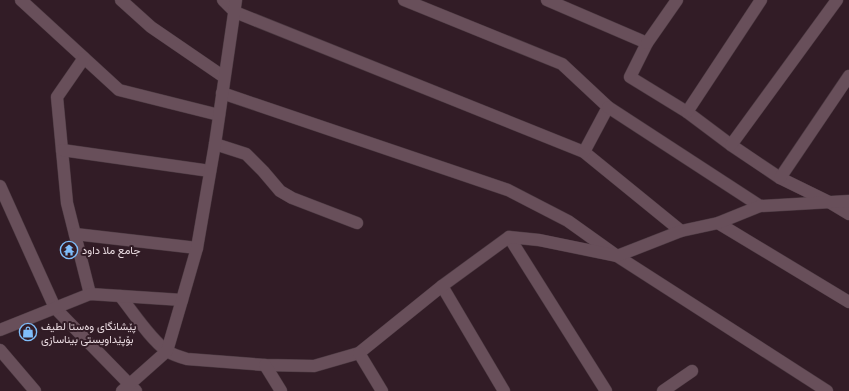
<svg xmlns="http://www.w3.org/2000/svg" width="849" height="391" font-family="'Public Sans',Vazirmatn,sans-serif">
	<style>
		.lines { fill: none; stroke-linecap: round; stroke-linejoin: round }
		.minor-casing { stroke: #4b3941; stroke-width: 13 }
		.minor { stroke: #684f5a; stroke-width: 12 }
		.labels { text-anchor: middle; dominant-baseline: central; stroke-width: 4; stroke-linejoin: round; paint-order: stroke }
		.poi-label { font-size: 11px; fill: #e8d9df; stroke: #321c26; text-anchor: start }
	</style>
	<rect width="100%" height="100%" fill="#321c26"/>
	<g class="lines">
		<defs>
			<g id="minor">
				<polyline points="21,0 119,90 219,115"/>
				<polyline points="121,0 151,27 224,77"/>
				<polyline points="223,0 235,12 584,152 681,231"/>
				<polyline points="404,0 562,64 608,107 584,152"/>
				<polyline points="547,0 647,43 630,77 687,112 731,145 780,178 829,202 849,214"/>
				<polyline points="647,43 677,0"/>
				<polyline points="84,58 57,97 67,203 90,294"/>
				<polyline points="222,93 508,190 568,221 617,256 827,391"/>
				<polyline points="608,107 760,206"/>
				<polyline points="687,112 761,0"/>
				<polyline points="215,144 246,154 263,171 280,191 292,198 357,223"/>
				<polyline points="731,145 837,0"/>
				<polyline points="62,150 210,171"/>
				<polyline points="780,178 849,76"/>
				<polyline points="0,186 55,308 136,391"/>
				<polyline points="718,223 849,302"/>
				<polyline points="75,234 197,248"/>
				<polyline points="509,237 606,391"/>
				<polyline points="442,286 504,391"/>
				<path d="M120 296C133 312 150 339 167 351 173 355 180 357 187 359L265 365 314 366 359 353 442 286 509 237 539 240 617 256 681 231 718 223 760 206 849 201"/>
				<polyline points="0,330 90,294 182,300"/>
				<polyline points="0,350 35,391"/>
				<polyline points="359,353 382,391"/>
				<polyline points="265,365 281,391"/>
				<polyline points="122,391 167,351 182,300 197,248 215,144 236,0"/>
				<polyline points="663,391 692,371"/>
			</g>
		</defs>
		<use href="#minor" class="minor-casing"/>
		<use href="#minor" class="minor"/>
	</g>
	<defs>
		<symbol id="temple-ring" viewBox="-11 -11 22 22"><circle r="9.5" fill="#321c26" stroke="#7fbdfa" stroke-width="1.5"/><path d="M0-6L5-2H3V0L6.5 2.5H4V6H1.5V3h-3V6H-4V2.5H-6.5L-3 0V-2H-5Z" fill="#7fbdfa"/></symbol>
		<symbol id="shop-ring" viewBox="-11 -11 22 22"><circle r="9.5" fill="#321c26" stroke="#7fbdfa" stroke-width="1.5"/><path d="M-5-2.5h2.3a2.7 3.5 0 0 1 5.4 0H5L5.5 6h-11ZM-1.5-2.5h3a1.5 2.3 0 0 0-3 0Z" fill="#7fbdfa"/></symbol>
	</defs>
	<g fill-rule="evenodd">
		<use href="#temple-ring" x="59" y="240" width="20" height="20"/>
		<use href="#shop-ring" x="18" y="322" width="20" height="20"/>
	</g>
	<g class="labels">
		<g class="poi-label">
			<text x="82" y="250">جامع ملا داود</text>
			<text x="41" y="326">پێشانگای وەستا لطیف<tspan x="41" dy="13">بۆپێداویستی بیناسازی</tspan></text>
		</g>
	</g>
</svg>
